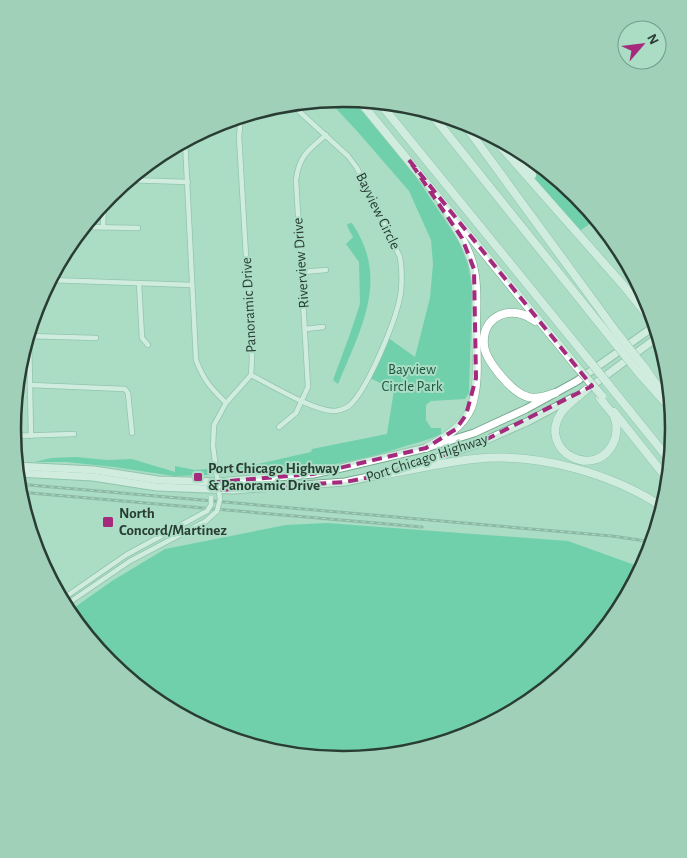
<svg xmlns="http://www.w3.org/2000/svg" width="687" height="858" font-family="'Alegreya Sans',sans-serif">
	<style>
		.green { fill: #2bc18c }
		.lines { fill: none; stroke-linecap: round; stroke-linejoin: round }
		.minor-casing { stroke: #76a890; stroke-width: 6 }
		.primary-casing { stroke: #76a890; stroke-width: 9 }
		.motorway-casing { stroke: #76a890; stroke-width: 9 }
		.minor { stroke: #fff; stroke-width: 4.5 }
		.primary { stroke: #fff; stroke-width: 7 }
		.motorway { stroke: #fff; stroke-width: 8 }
		.rail-casing { stroke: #698d7c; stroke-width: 3 }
		.rail { stroke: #aaddc4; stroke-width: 1; stroke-dasharray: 4; stroke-linecap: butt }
		.minor-bridge-casing { stroke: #76a890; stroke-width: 6; stroke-linecap: butt }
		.motorway-bridge-casing { stroke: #76a890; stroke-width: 9; stroke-linecap: butt }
		.minor-bridge { stroke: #fff; stroke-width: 4.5 }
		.motorway-bridge { stroke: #fff; stroke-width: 8 }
		.marked { fill: none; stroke: #a52a7e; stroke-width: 4; stroke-dasharray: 10 6; stroke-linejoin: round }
		.poi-dot { fill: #a52a7e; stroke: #aaddc4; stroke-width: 2 }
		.labels { text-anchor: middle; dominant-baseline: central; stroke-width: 4; stroke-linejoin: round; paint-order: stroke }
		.street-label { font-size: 15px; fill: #293d34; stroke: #aaddc4 }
		.park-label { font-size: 15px; fill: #1e5740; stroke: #aaddc4 }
		.poi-label { font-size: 15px; font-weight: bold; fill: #293d34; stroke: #aaddc4; text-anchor: start }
		.rim { fill: none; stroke: #293d34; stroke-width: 2.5 }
	</style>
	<rect width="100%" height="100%" fill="#aaddc4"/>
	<g class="green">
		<path d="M344 98 352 99 414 174 459 241 468 265 472 288 469 393 465 399 431 401 426 405V420L431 428H441V434C431 439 420 442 409 445 348 466 286 473 222 474L221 468 258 464 311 452 312 449 387 434 394 390 368 377 387 337 415 357 430 298 433 264 431 240 409 191 357 131 328 100Z"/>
		<path d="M507 143C541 161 571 187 596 217L594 221 578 232Z"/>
		<path d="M352 223C390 279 361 328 338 384L333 380 350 334 360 304 359 262 346 244 353 237 348 228 347 224Z"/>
		<polygon points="76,457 107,460 132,459 175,472 175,466 195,470 208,469 209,475 174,476 114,467 66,462 35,462 51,458"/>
		<polygon points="327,523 568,541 643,568 619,613 577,663 527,704 470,735 408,754 343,760 279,754 217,735 159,704 109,663 68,612 112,581 165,549 286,525"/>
	</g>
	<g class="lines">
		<defs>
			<g id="minor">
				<path d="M185 140 196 360C204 381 211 388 226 403"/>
				<polyline points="128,180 188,182"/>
				<polyline points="83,227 138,228"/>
				<polyline points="103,227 104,202"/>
				<polyline points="302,272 326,270"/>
				<polyline points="50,280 192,285"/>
				<polyline points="139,283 142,338 148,345"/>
				<polyline points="305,329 323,327"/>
				<polyline points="28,336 96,338"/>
				<polyline points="29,336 31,436"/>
				<path d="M251 375C271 385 315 412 335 411 342 410 348 408 352 403 369 385 398 317 401 291 402 280 402 269 400 257L357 168 348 156 290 103"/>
				<polyline points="30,385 125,389 128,393 132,433"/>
				<path d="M279 427 296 413 308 387 296 180C299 156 308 150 326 135"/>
				<polyline points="13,436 74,434"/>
				<polyline points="220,499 213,446 214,425 226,403 251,375 252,359 239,136 241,117 243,115"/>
				<polyline points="61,600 126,555 207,511"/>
				<polyline points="64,606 130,561 206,521 217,511"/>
			</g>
			<g id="primary">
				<polyline points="589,388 659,336"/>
				<polyline points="16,466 94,470 158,480 217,482 313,474 341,468 426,448 474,433 526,409 577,381 656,325"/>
				<polyline points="407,468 477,444 529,421 574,397"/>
				<polyline points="17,473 93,477 157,487 233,490 345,482 392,472"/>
			</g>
			<g id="motorway">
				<polyline points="358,99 577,367"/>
				<polyline points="379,102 588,359"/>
				<polyline points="429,111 611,338"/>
				<polyline points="462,121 617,333"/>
				<polyline points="489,133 624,286 656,326"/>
				<polyline points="507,143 532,175"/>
				<path d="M535 321C514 304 481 314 484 345 485 360 512 393 528 397 537 399 546 396 555 393"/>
				<polyline points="645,368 660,390"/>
				<polyline points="639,373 673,411"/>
				<path d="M586 390C578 397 567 404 561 413 536 451 598 484 615 439 617 432 617 423 614 416 610 410 604 404 600 398"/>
				<polyline points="613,390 671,462"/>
				<polyline points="614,412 669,481"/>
				<path d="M426 448C444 438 463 427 471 408 480 384 476 352 476 327 476 309 478 288 474 270 470 249 458 232 448 215"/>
				<path d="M387 474C416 469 445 462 474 459 536 452 612 473 664 508"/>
			</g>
		</defs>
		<use href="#minor" class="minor-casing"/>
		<use href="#primary" class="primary-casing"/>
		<use href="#motorway" class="motorway-casing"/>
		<use href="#minor" class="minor"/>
		<use href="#primary" class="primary"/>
		<use href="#motorway" class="motorway"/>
		<defs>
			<g id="rail">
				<polyline points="18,484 612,536 653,542"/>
				<polyline points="19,492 422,527"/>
			</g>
		</defs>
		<use href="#rail" class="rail-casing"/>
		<use href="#rail" class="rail"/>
		<defs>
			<g id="minor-bridge">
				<polyline points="207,511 211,505 211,498"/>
				<polyline points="217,511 220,499"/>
			</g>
			<g id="motorway-bridge">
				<polyline points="617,333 645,368"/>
				<polyline points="611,338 639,373"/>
				<polyline points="588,359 613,390"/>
				<polyline points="577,367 602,396"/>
			</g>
		</defs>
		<use href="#minor-bridge" class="minor-bridge-casing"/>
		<use href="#motorway-bridge" class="motorway-bridge-casing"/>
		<use href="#minor-bridge" class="minor-bridge"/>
		<use href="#motorway-bridge" class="motorway-bridge"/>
	</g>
	<path d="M0 0H687V858H0ZM409 160 592 386 477 444 387 474 345 482 220 490 217 482 313 474 426 448 456 429 466 415 476 378 474 269 462 238Z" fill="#aaddc4" fill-opacity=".55" fill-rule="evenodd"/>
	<path class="marked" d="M409 160 592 386 477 444 387 474 345 482 220 490 217 482 313 474 426 448 456 429 466 415 476 378 474 269 462 238Z"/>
	<g class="poi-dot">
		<rect x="193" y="472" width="10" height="10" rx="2.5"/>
		<rect x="102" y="516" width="12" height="12" rx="2.5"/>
	</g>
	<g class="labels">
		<g class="street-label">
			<text transform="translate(378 211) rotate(64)">Bayview Circle</text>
			<text transform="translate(301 263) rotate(-94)">Riverview Drive</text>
			<text transform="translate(249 305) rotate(-93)">Panoramic Drive</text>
			<text transform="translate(427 458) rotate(-18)">Port Chicago Highway</text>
		</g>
		<g class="park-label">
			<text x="412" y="369">Bayview<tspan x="412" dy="17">Circle Park</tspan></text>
		</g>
		<g class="poi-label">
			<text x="208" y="468">Port Chicago Highway<tspan x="208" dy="17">&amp; Panoramic Drive</tspan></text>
			<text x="119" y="513">North<tspan x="119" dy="17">Concord/Martinez</tspan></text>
		</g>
	</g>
	<path d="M0 0H687V858H0ZM21 429a322 322 0 1 1 644 0a322 322 0 1 1-644 0Z" fill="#a0d0b8" fill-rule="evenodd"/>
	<path class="rim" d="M21 429a322 322 0 1 1 644 0a322 322 0 1 1-644 0Z"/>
	<g transform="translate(642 45) rotate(62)"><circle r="24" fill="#aaddc4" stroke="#769d8a"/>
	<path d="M0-4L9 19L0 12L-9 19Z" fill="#a52a7e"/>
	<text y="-8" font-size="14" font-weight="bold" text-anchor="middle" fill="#293d34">N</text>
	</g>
</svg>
